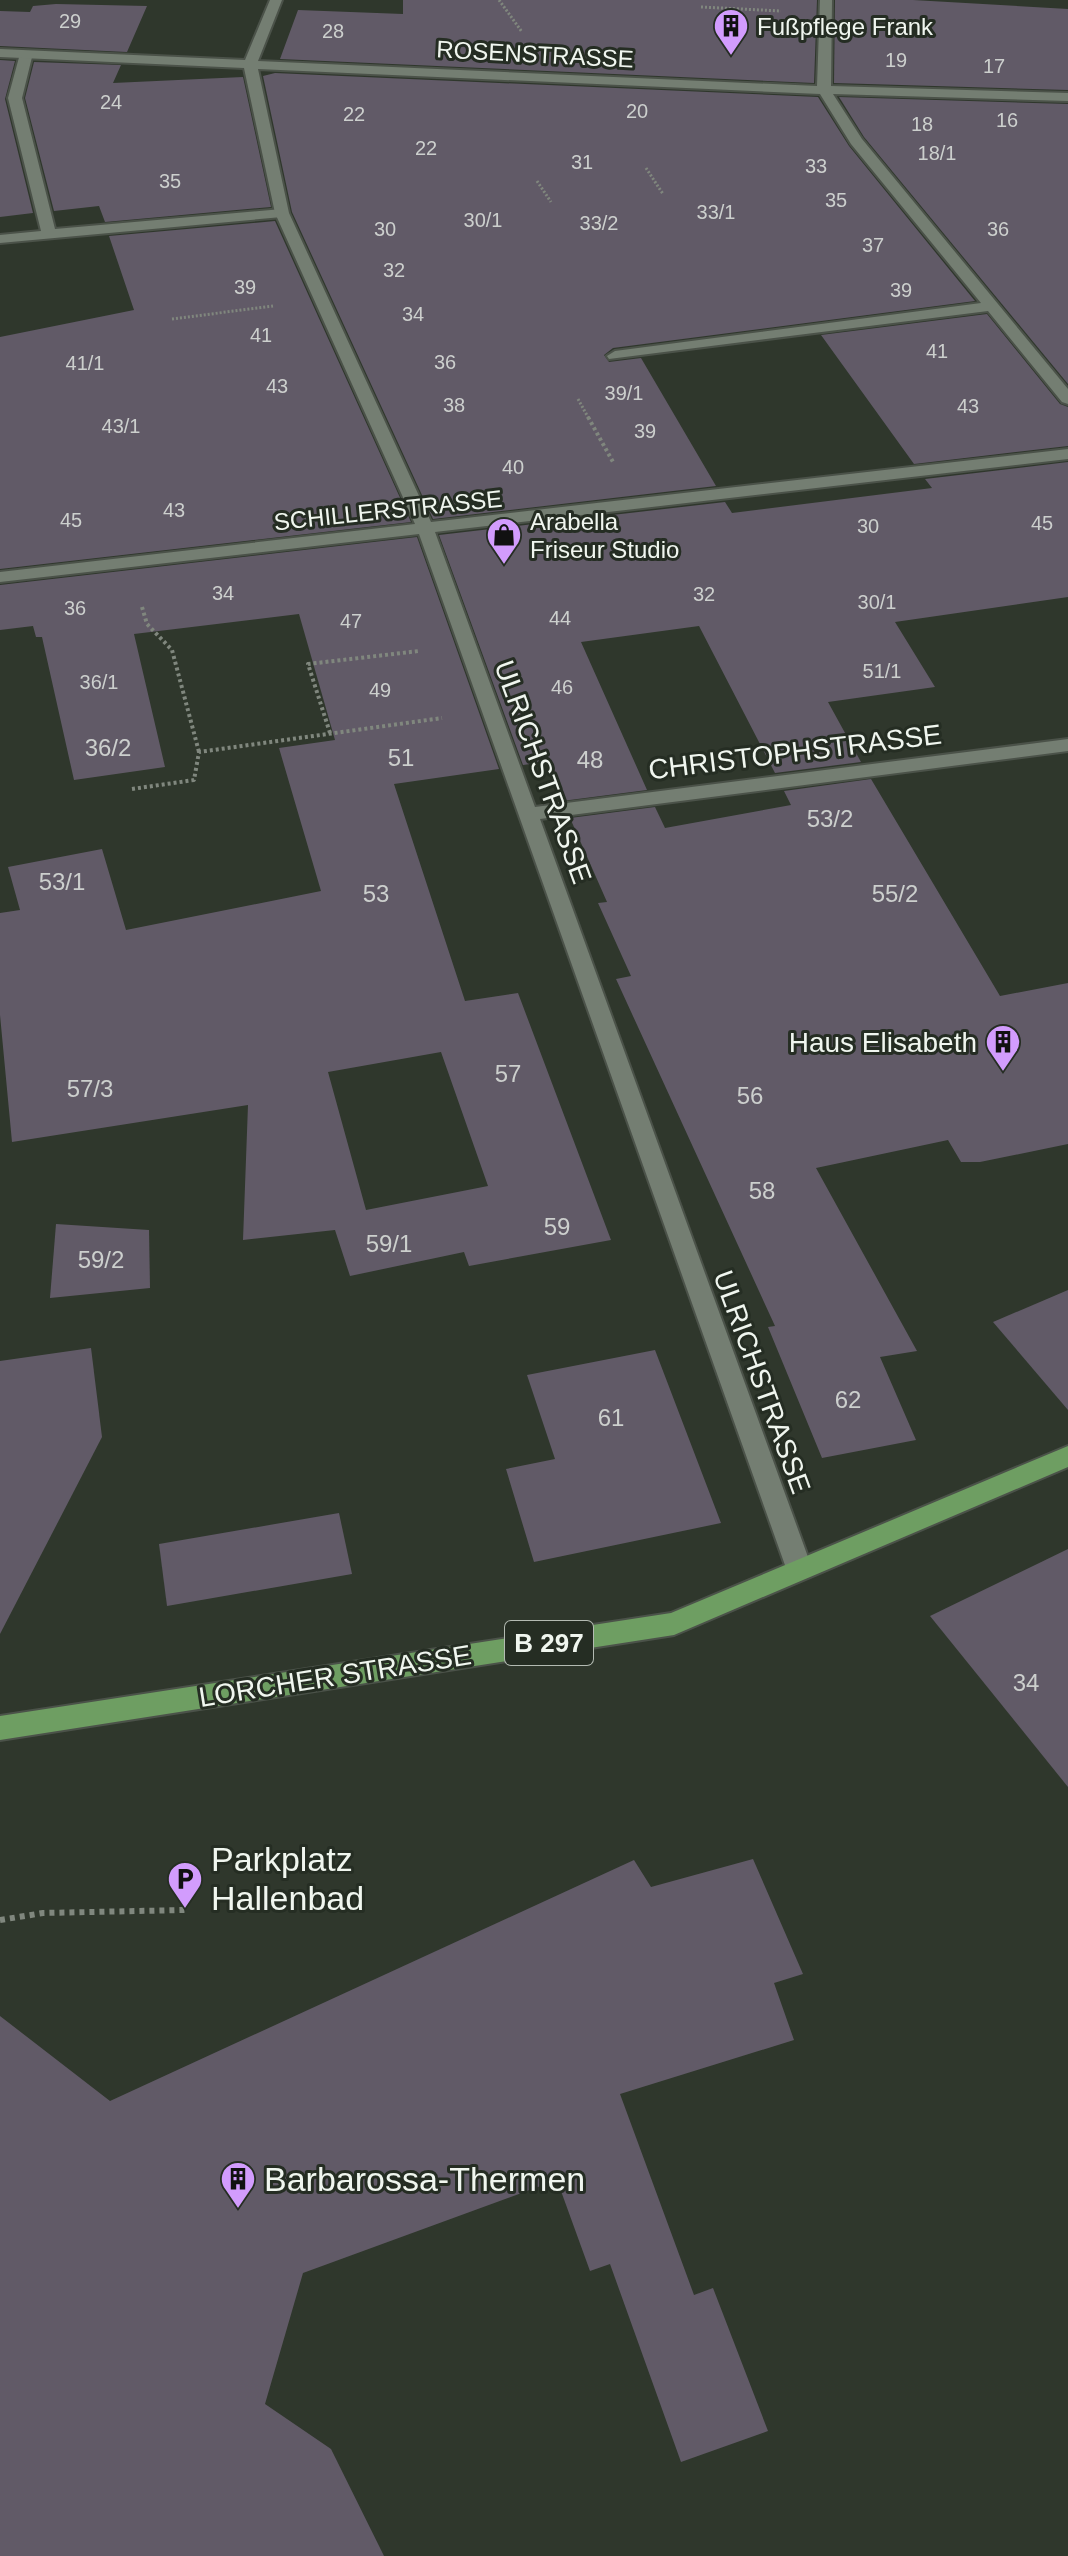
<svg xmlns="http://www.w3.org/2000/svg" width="1068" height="2556" font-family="Arial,sans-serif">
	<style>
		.building { fill: #615a67; fill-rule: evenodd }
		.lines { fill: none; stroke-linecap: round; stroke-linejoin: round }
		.lane-casing { stroke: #4b5249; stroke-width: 4 }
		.street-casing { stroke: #4b5249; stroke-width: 4 }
		.primary-casing { stroke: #4b5249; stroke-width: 4 }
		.path-far2 { stroke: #80877e; stroke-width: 3; stroke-dasharray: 2 2; stroke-linecap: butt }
		.path-far1 { stroke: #80877e; stroke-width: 4; stroke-dasharray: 3 3; stroke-linecap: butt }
		.path { stroke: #80877e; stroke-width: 6; stroke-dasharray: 5 5; stroke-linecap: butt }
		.lane { fill: #747e72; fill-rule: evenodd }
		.street { fill: #747e72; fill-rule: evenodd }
		.primary { fill: #6e9e62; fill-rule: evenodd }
		.labels { text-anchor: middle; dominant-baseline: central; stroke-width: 6; stroke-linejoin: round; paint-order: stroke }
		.far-number-label { font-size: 20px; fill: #cccfcd }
		.far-poi-label { font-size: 24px; fill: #f0f6ef; stroke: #252d23; text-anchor: start }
		.far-street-label { font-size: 24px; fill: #f0f6ef; stroke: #252d23 }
		.number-label { font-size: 24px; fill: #cccfcd }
		.shield { fill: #252d23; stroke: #b3bab2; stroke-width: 2 }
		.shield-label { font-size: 26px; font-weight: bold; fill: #f0f6ef }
		.street-label { font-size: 28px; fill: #f0f6ef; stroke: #252d23 }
		.poi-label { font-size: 28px; fill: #f0f6ef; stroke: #252d23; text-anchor: end }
		.near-poi-label { font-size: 34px; fill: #f0f6ef; stroke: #252d23; text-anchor: start }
	</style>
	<rect width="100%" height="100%" fill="#2f372c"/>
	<g class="building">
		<polygon points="403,0 817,0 814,83 280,59 298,10 403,14"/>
		<polygon points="835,0 913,0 1068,9 1068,90 834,83"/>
		<polygon points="56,4 147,6 127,52 0,46 0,11 30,12 33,6"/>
		<polygon points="0,60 15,61 5,99 33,213 0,217"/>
		<polygon points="34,62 121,65 113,83 243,77 271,207 105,222 99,206 54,211 25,98"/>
		<polygon points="275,73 818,97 849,146 975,301 613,348 604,355 609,362 641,358 716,486 433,519 292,212 263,76"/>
		<polygon points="839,97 1068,104 1068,384 864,137"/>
		<polygon points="275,221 411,522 0,569 0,337 134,310 109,236"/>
		<polygon points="987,314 1060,404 1068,407 1068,446 914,464 821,335"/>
		<polygon points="1068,462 1068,597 895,622 935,687 828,702 861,762 775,773 699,626 581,642 647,790 562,801 545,762 523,765 439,535 725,502 732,513 932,488 925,479"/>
		<path d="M417 537 499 769 394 784 465 1001 518 993 611 1240 469 1266 464 1252 350 1276 335 1230 243 1240 248 1105 12 1142 0 1015V913L20 910 8 867 102 849 126 930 321 891 279 748 335 740 299 614 134 634 165 767 74 780 42 637H36L33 626 0 630V585ZM441 1052 488 1186 366 1210 328 1072Z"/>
		<polygon points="871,779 1000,996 1068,983 1068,1144 980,1162 961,1162 948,1140 816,1168 917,1351 880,1357 916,1440 822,1458 768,1327 775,1326 616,979 631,976 598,903 607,902 570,818 655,807 665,828 791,805 784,791"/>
		<polygon points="56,1224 149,1230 150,1288 50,1298"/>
		<polygon points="1068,1290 1068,1410 993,1322"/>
		<polygon points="91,1348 102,1437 0,1634 0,1361"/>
		<polygon points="655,1350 721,1523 534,1562 506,1469 555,1459 527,1375"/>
		<polygon points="339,1513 352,1574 167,1606 159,1544"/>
		<polygon points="1068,1549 1068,1787 930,1616"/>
		<polygon points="753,1859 803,1974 774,1983 794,2040 620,2094 694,2295 713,2288 768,2431 681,2462 610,2264 590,2271 557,2180 303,2273 265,2404 331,2449 384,2556 0,2556 0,2016 110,2101 634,1860 651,1887"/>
	</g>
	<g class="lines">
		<defs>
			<polygon id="lane" points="21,50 33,53 22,98 55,229 282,209 289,213 282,217 0,243 0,235 41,231 8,98"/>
			<polygon id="street" points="270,0 282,0 258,61 817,86 820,0 832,0 831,86 1068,93 1068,101 833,94 862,139 1068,389 1068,404 1062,402 988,311 609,359 607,356 615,351 981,303 851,144 820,94 258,69 289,213 431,522 1068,449 1068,459 435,532 535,807 1068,739 1068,751 540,819 812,1568 808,1576 799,1579 790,1576 786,1568 419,534 0,582 0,572 415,524 275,213 244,68 0,57 0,49 245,60"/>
			<polygon id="primary" points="1068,1446 1068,1467 674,1635 0,1740 0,1716 671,1613"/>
		</defs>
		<use href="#lane" class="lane-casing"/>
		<use href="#street" class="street-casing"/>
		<use href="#primary" class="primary-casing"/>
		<g class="path-far2">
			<polyline points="499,0 522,32"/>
			<polyline points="701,7 781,11"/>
			<polyline points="646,168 663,194"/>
			<polyline points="537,181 551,202"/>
			<polyline points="172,319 273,306"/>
			<polyline points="578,399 589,419"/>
		</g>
		<g class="path-far1">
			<polyline points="588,417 613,462"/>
			<polyline points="142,607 147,624 172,650 199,752"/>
			<polyline points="330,733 308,664 419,651"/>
			<polyline points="132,789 194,780 199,752 442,718"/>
		</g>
		<polyline class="path" points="0,1920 43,1913 185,1910"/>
		<use href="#lane" class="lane"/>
		<use href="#street" class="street"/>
		<use href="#primary" class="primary"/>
	</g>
	<defs>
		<symbol id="building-pin" viewBox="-11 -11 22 30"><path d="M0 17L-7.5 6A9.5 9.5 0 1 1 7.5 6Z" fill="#d29cfd" stroke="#252d23"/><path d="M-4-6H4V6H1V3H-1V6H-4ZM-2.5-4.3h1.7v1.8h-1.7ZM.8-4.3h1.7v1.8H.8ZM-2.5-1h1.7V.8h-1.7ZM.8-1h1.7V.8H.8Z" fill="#111"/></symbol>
		<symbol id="shop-pin" viewBox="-11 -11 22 30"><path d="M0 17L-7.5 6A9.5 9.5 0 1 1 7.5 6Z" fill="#d29cfd" stroke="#252d23"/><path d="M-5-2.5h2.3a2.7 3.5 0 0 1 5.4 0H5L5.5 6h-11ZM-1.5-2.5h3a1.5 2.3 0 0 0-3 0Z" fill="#111"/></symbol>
		<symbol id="parking-pin" viewBox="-11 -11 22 30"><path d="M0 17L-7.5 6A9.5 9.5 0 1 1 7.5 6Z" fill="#d29cfd" stroke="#252d23"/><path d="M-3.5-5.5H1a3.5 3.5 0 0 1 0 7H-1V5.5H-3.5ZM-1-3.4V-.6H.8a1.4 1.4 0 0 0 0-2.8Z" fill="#111"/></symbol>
	</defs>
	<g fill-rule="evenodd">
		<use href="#building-pin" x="711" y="6" width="40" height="54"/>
		<use href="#shop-pin" x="484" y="515" width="40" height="54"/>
		<use href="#building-pin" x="983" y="1022" width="40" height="54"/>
		<use href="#parking-pin" x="165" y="1859" width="40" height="54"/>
		<use href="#building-pin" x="218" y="2159" width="40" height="54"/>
	</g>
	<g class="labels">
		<g class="far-number-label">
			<text x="70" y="21">29</text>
			<text x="333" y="31">28</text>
			<text x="896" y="60">19</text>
			<text x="994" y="66">17</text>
			<text x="111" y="102">24</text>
			<text x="637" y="111">20</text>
			<text x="354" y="114">22</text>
			<text x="1007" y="120">16</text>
			<text x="922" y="124">18</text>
			<text x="426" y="148">22</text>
			<text x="937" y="153">18/1</text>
			<text x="582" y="162">31</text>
			<text x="816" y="166">33</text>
			<text x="170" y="181">35</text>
			<text x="836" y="200">35</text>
			<text x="716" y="212">33/1</text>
			<text x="483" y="220">30/1</text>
			<text x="599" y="223">33/2</text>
			<text x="385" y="229">30</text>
			<text x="998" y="229">36</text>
			<text x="873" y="245">37</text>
			<text x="394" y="270">32</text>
			<text x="245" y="287">39</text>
			<text x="901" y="290">39</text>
			<text x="413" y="314">34</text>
			<text x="261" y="335">41</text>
			<text x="937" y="351">41</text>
			<text x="445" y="362">36</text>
			<text x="85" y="363">41/1</text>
			<text x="277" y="386">43</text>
			<text x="624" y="393">39/1</text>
			<text x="454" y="405">38</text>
			<text x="968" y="406">43</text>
			<text x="121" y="426">43/1</text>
			<text x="645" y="431">39</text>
			<text x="513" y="467">40</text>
			<text x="174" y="510">43</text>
			<text x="71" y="520">45</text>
			<text x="1042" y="523">45</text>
			<text x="868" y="526">30</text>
			<text x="223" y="593">34</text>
			<text x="704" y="594">32</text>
			<text x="877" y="602">30/1</text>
			<text x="75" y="608">36</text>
			<text x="560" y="618">44</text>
			<text x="351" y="621">47</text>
			<text x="882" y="671">51/1</text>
			<text x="99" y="682">36/1</text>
			<text x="562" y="687">46</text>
			<text x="380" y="690">49</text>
		</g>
		<g class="far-poi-label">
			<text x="757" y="26">Fußpflege Frank</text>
			<text x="530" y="521">Arabella<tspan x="530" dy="28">Friseur Studio</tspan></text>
		</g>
		<g class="far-street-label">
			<text transform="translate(535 54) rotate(3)">ROSENSTRASSE</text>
			<text transform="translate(388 510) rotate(-6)">SCHILLERSTRASSE</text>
		</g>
		<g class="number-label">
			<text x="108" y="747">36/2</text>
			<text x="401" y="757">51</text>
			<text x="590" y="759">48</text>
			<text x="830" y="818">53/2</text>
			<text x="62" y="881">53/1</text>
			<text x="376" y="893">53</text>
			<text x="895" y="893">55/2</text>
			<text x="508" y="1073">57</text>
			<text x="90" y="1088">57/3</text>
			<text x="750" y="1095">56</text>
			<text x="762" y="1190">58</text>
			<text x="557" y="1226">59</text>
			<text x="389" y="1243">59/1</text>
			<text x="101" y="1259">59/2</text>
			<text x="848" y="1399">62</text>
			<text x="611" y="1417">61</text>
			<text x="1026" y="1682">34</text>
		</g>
		<rect class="shield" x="505" y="1621" width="88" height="44" rx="6"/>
		<g class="shield-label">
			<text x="549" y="1643">B 297</text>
		</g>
		<g class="street-label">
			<text transform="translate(795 752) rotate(-7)">CHRISTOPHSTRASSE</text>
			<text transform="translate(543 772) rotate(70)">ULRICHSTRASSE</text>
			<text transform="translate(762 1382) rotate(70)">ULRICHSTRASSE</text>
			<text transform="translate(335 1676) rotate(-9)">LORCHER STRASSE</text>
		</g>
		<g class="poi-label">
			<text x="977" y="1042">Haus Elisabeth</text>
		</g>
		<g class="near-poi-label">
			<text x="211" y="1859">Parkplatz<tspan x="211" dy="39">Hallenbad</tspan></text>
			<text x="264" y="2179">Barbarossa-Thermen</text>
		</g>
	</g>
</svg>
